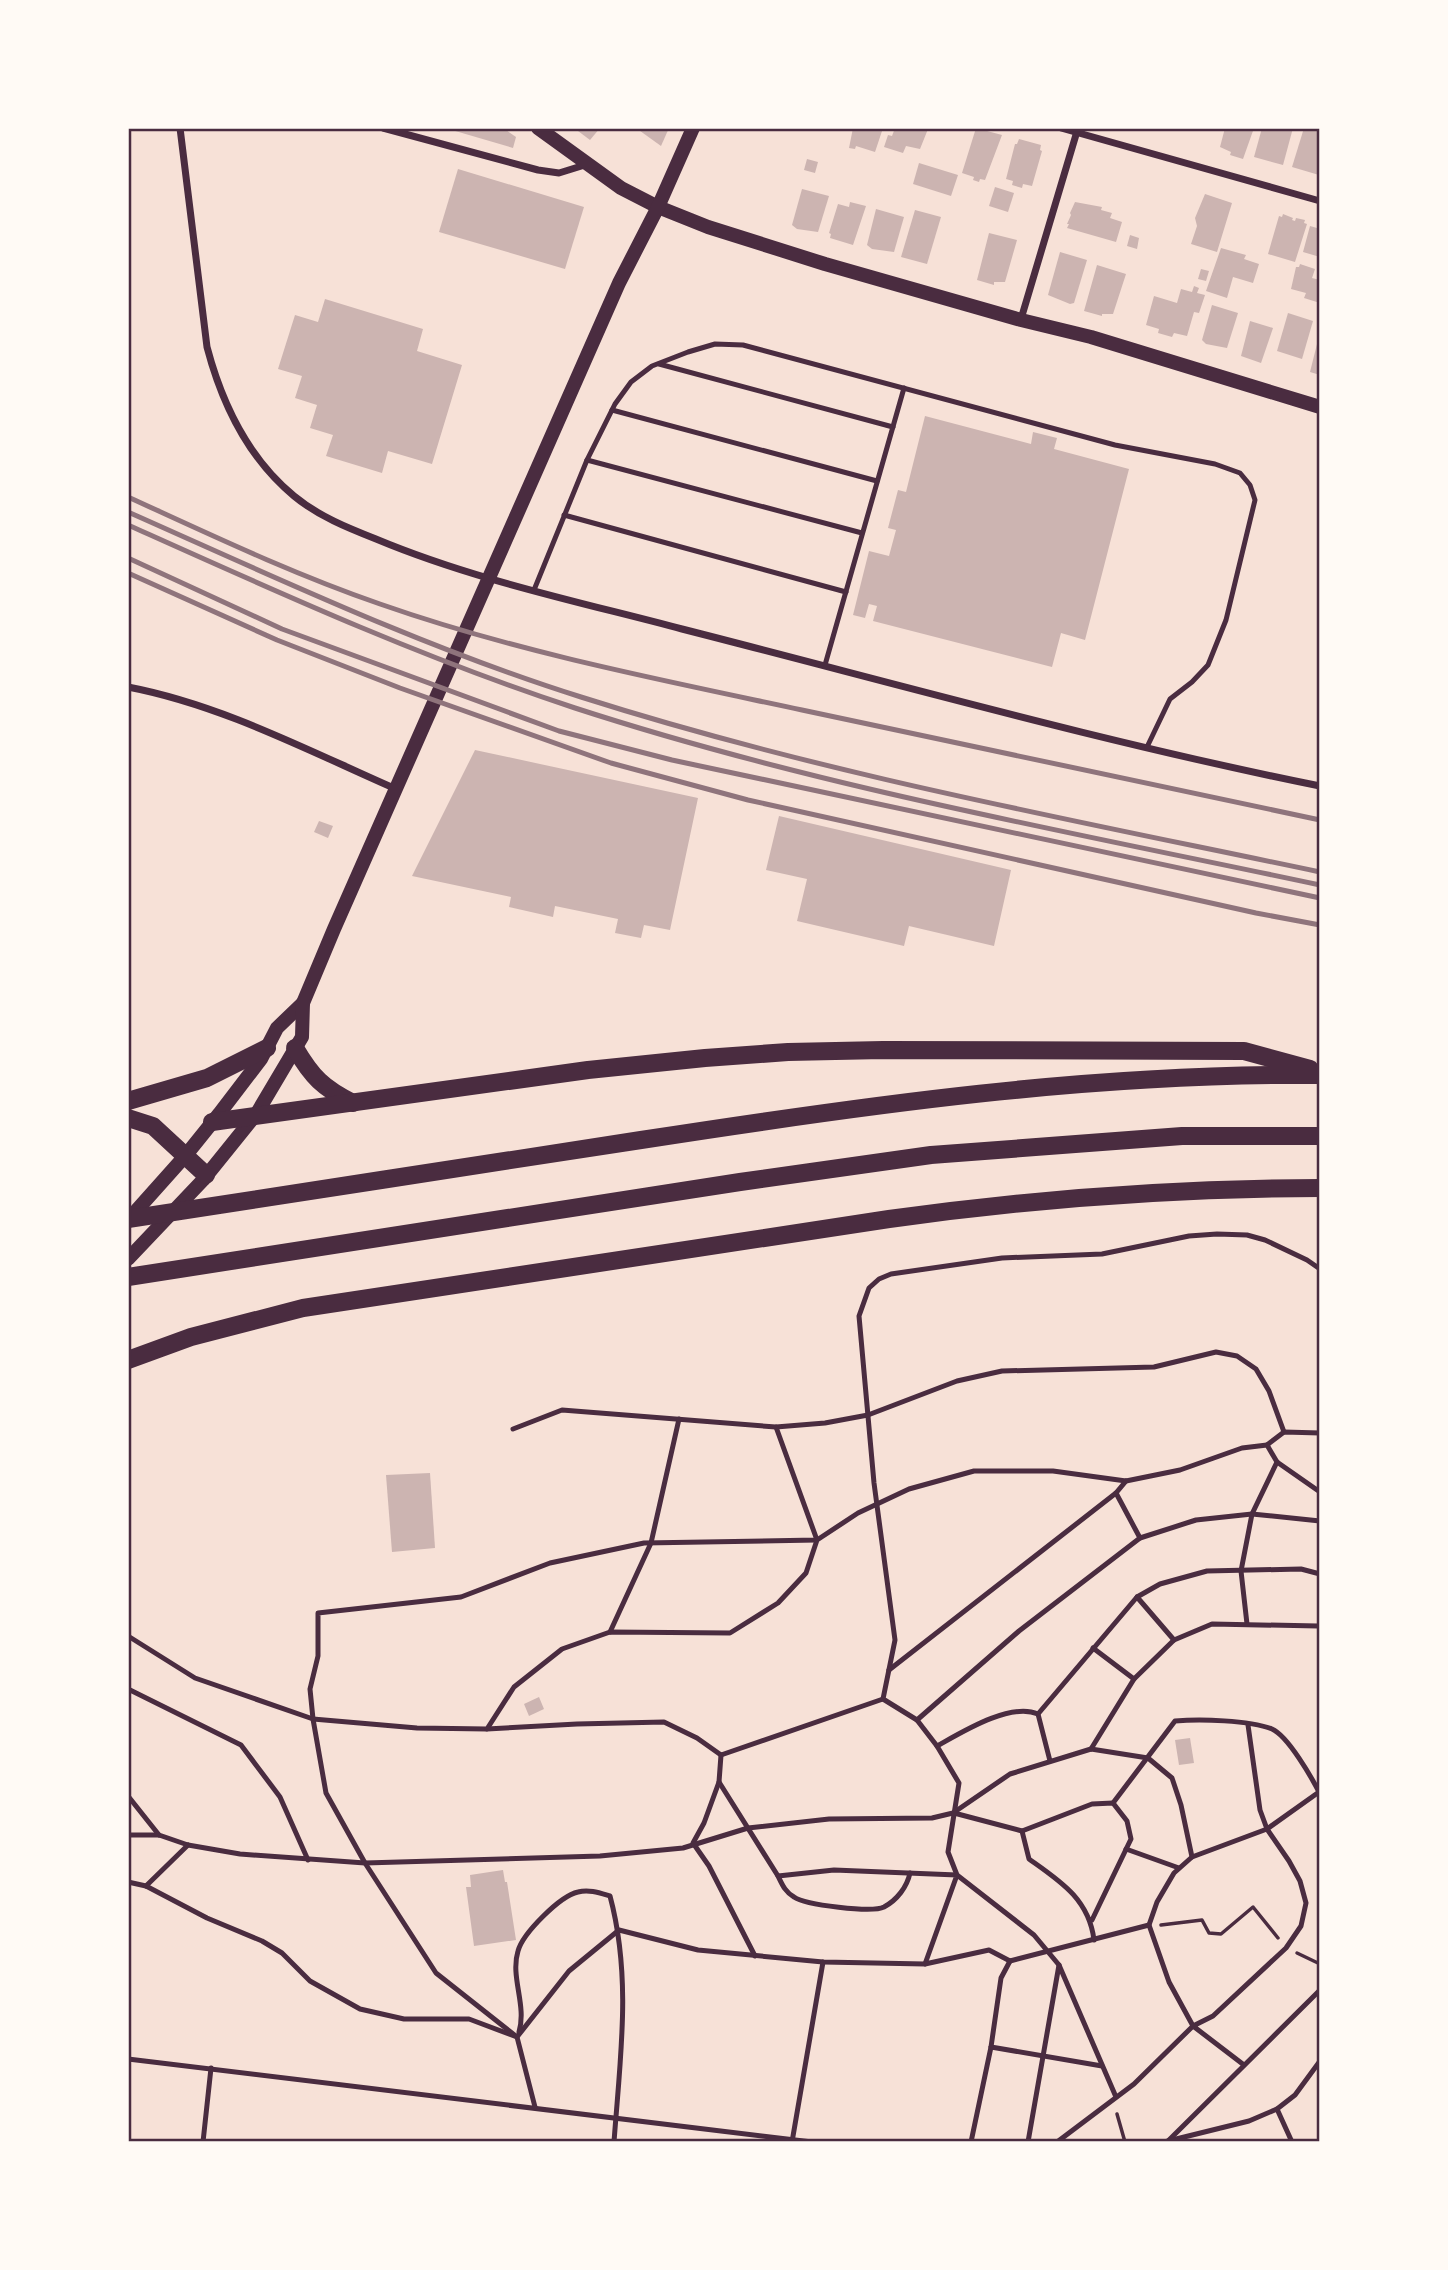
<svg xmlns="http://www.w3.org/2000/svg" width="1448" height="2270" font-family="Rubik,sans-serif">
	<style>
		.building { fill: #ccb4b1 }
		.lines { fill: none; stroke-linecap: round; stroke-linejoin: round }
		.path { stroke: #4a2c40; stroke-width: 3.5 }
		.service { stroke: #4a2c40; stroke-width: 5 }
		.minor { stroke: #4a2c40; stroke-width: 7 }
		.secondary { stroke: #4a2c40; stroke-width: 14 }
		.motorway { stroke: #4a2c40; stroke-width: 18 }
		.rail { stroke: #8f747c; stroke-width: 5 }
		.neatline { fill: none; stroke: #4a2c40; stroke-width: 2.5 }
	</style>
	<rect width="100%" height="100%" fill="#f7e1d7"/>
	<g class="building">
		<polygon points="445,128 503,128 516,137 513,148"/>
		<polygon points="574,128 600,128 590,140"/>
		<polygon points="636,128 669,128 661,146"/>
		<polygon points="853,128 883,128 875,152 856,146 855,149 849,148"/>
		<polygon points="895,128 927,128 928,129 920,149 906,146 903,153 884,147 888,135 892,136"/>
		<polygon points="976,128 1002,135 985,180 980,179 979,182 973,180 974,177 962,173"/>
		<polygon points="1225,128 1254,128 1243,159 1230,155 1231,152 1220,147"/>
		<polygon points="1262,128 1293,128 1283,165 1254,157"/>
		<polygon points="1304,128 1320,130 1319,175 1292,167"/>
		<polygon points="1019,139 1041,145 1040,150 1042,151 1032,186 1023,184 1022,188 1012,185 1013,181 1006,179 1015,144 1017,144"/>
		<polygon points="807,159 818,162 815,173 804,170"/>
		<polygon points="919,163 958,175 951,196 913,184"/>
		<polygon points="458,169 584,207 565,269 439,232"/>
		<polygon points="995,187 1014,193 1008,212 989,206"/>
		<polygon points="802,189 829,196 818,232 797,229 792,225"/>
		<polygon points="1205,194 1232,203 1217,252 1191,244 1197,226 1195,218"/>
		<polygon points="850,202 866,206 853,245 830,238 831,234 829,233 838,204 849,207"/>
		<polygon points="1075,202 1102,207 1101,210 1112,213 1110,218 1122,222 1116,242 1067,228 1069,224 1067,224 1071,215 1070,213"/>
		<polygon points="876,209 904,217 894,252 872,249 867,245"/>
		<polygon points="915,210 941,217 927,264 901,257"/>
		<polygon points="1283,214 1293,218 1292,220 1295,221 1296,218 1305,220 1304,223 1307,224 1295,262 1268,254 1279,216 1282,217"/>
		<polygon points="1320,221 1320,257 1303,252 1310,226 1317,228"/>
		<polygon points="989,233 1017,240 1005,282 994,282 994,285 977,280"/>
		<polygon points="1130,235 1139,238 1137,249 1127,246"/>
		<polygon points="1221,248 1246,255 1244,259 1259,264 1253,283 1233,277 1227,298 1206,291"/>
		<polygon points="1060,252 1087,260 1074,303 1070,304 1048,295"/>
		<polygon points="1300,264 1315,269 1312,278 1320,280 1320,303 1304,298 1306,293 1291,289 1296,267 1299,267"/>
		<polygon points="1097,265 1126,274 1113,314 1102,314 1102,316 1084,311"/>
		<polygon points="1201,269 1209,271 1206,281 1198,279"/>
		<polygon points="1194,286 1199,288 1197,293 1205,295 1199,313 1194,312 1187,336 1174,333 1172,337 1158,333 1159,329 1146,325 1154,296 1177,303 1181,289 1192,292"/>
		<polygon points="325,299 423,329 417,351 462,365 432,464 388,451 382,473 326,456 333,435 310,428 317,405 295,398 302,376 278,369 295,315 318,322"/>
		<polygon points="1212,305 1238,313 1227,348 1206,344 1202,340"/>
		<polygon points="1288,313 1313,321 1302,359 1277,351"/>
		<polygon points="1250,321 1273,328 1261,363 1241,356"/>
		<polygon points="1319,336 1320,336 1320,375 1310,372"/>
		<polygon points="925,416 1031,444 1033,432 1057,438 1054,449 1129,469 1085,640 1061,633 1052,667 873,621 877,606 869,604 865,618 853,615 869,551 889,556 896,530 888,528 898,490 906,492"/>
		<polygon points="475,750 698,798 670,930 644,925 641,938 615,933 618,919 555,906 553,917 509,907 511,897 412,876"/>
		<polygon points="779,816 1011,870 994,946 909,926 904,946 797,921 807,879 766,870"/>
		<polygon points="319,821 333,826 328,838 314,832"/>
		<polygon points="430,1473 435,1548 392,1552 386,1475"/>
		<polygon points="539,1697 544,1709 529,1716 524,1704"/>
		<polygon points="1190,1738 1194,1763 1179,1765 1175,1740"/>
		<polygon points="503,1870 505,1882 507,1882 516,1940 474,1946 466,1887 471,1887 470,1875"/>
	</g>
	<g class="lines">
		<g class="path">
			<polyline points="1161,1925 1202,1920 1209,1933 1221,1934 1253,1907 1278,1938"/>
			<polyline points="1297,1953 1320,1964"/>
			<polyline points="1117,2114 1125,2142"/>
		</g>
		<g class="service">
			<polyline points="659,364 893,427"/>
			<polyline points="612,410 877,481"/>
			<polyline points="587,460 862,533"/>
			<polyline points="564,515 846,592"/>
			<polyline points="534,590 587,460 615,404 631,382 652,366 688,352 715,344 743,345 1115,445 1215,464 1240,473 1250,485 1255,500 1226,620 1208,665 1192,682 1170,699 1147,747"/>
			<polyline points="825,665 904,388"/>
			<polyline points="513,1429 562,1410 776,1427 825,1423 868,1415 957,1381 1002,1371 1154,1367 1216,1352 1237,1356 1256,1369 1269,1391 1284,1432"/>
			<polyline points="1267,1445 1284,1432 1320,1433"/>
			<polyline points="1116,1493 1140,1538"/>
			<polyline points="1137,1597 1174,1640"/>
			<polyline points="1247,1624 1241,1571 1252,1514 1277,1462"/>
			<polyline points="610,1632 651,1543 679,1419"/>
			<polyline points="128,1636 195,1678 313,1719 417,1728 487,1729 514,1687 562,1649 610,1632 730,1633 778,1603 806,1573 817,1540 858,1513 909,1489 974,1471 1053,1471 1126,1481 1180,1470 1242,1448 1267,1445 1277,1462 1320,1492"/>
			<polyline points="1093,1648 1134,1679"/>
			<polyline points="889,1670 1116,1493 1126,1481"/>
			<polyline points="128,1689 241,1745 280,1797 308,1860"/>
			<polyline points="917,1720 1019,1631 1140,1538 1196,1520 1252,1514 1320,1521"/>
			<polyline points="487,1729 577,1724 664,1722 697,1738 721,1755 883,1699"/>
			<path d="M937 1746C962 1732 1010 1702 1038 1714"/>
			<polyline points="1091,1749 1134,1679 1174,1640 1212,1624 1318,1626 1320,1628"/>
			<polyline points="721,1755 719,1782 778,1876 834,1870 957,1875 925,1964"/>
			<polyline points="1050,1761 1038,1714 1137,1597 1160,1584 1207,1571 1301,1569 1320,1574"/>
			<polyline points="719,1782 704,1823 693,1843 709,1866 755,1956"/>
			<polyline points="128,1796 159,1835"/>
			<path d="M1113 1803 1175 1721C1200 1719 1249 1720 1272 1729 1288 1736 1312 1778 1320 1794"/>
			<polyline points="954,1813 1022,1831"/>
			<polyline points="128,1835 159,1835 188,1845 240,1854 365,1863 600,1856 683,1848 748,1828 829,1819 932,1818 953,1813 1010,1774 1091,1749 1148,1758 1172,1778 1181,1805 1192,1857 1174,1873 1157,1902 1149,1925 1169,1982 1193,2026 1134,2084 1057,2142"/>
			<polyline points="1126,1849 1179,1868"/>
			<polyline points="1192,1857 1267,1829 1319,1792"/>
			<path d="M778 1876C782 1884 785 1892 794 1897 805 1905 872 1913 884 1907 897 1900 907 1887 910 1873"/>
			<polyline points="128,1882 146,1886 207,1918 262,1941 282,1953 310,1981 360,2009 404,2019 469,2019 517,2037 569,1971 619,1930 698,1950 823,1962 925,1964 989,1950 1010,1961"/>
			<polyline points="146,1886 188,1845"/>
			<path d="M1092 1920 1131 1839 1127 1821 1113 1803 1092 1804 1022 1831 1029 1859C1060 1881 1089 1899 1094 1940"/>
			<polyline points="1010,1961 1149,1925"/>
			<path d="M519 2032C527 2005 510 1977 518 1951 523 1933 560 1896 578 1892 589 1889 600 1893 610 1896 632 1978 620 2059 614 2142"/>
			<polyline points="991,2047 1102,2066"/>
			<polyline points="128,2059 812,2142"/>
			<polyline points="1244,2065 1193,2026 1213,2016 1286,1948 1301,1926 1306,1903 1300,1881 1289,1861 1267,1829 1260,1810 1248,1725"/>
			<polyline points="1116,2097 1059,1965 1034,1935 957,1875 948,1852 959,1783 937,1746 917,1720 883,1699 895,1640 874,1483 859,1316 869,1288 879,1279 891,1274 1002,1258 1102,1254 1189,1236 1217,1234 1247,1235 1265,1240 1307,1260 1320,1269"/>
			<polyline points="535,2107 517,2037 436,1973 365,1863 326,1793 313,1719 310,1689 318,1656 318,1613 461,1597 550,1563 644,1543 817,1540 776,1427"/>
			<polyline points="1277,2109 1292,2142"/>
			<polyline points="1169,2140 1320,1990"/>
			<polyline points="203,2142 211,2068"/>
			<polyline points="792,2142 823,1962"/>
			<polyline points="971,2142 991,2047 1001,1978 1010,1961"/>
			<polyline points="1028,2142 1059,1965"/>
			<polyline points="1164,2142 1249,2121 1277,2109 1295,2095 1320,2061"/>
			<polyline points="1319,2142 1320,2141"/>
		</g>
		<g class="minor">
			<path d="M180 128 207 347C222 404 248 458 294 496 318 516 348 528 376 539 474 580 580 602 682 629 894 683 1106 743 1320 786"/>
			<polyline points="383,128 538,170 559,173 588,164"/>
			<polyline points="1061,128 1320,201"/>
			<polyline points="1021,319 1078,128"/>
			<path d="M128 687C222 705 309 751 396 789"/>
		</g>
		<g class="secondary">
			<polyline points="538,128 621,188 658,207 708,227 825,264 1021,320 1091,337 1320,407"/>
			<polyline points="128,1220 186,1155 219,1114 261,1059 277,1028 303,1003"/>
			<polyline points="128,1259 203,1180 257,1113 302,1037 303,1003 334,929 619,283 658,207 693,128"/>
		</g>
		<g class="motorway">
			<path d="M295 1048C312 1077 323 1088 353 1103"/>
			<polyline points="128,1101 207,1078 267,1048"/>
			<polyline points="128,1118 153,1126 206,1175"/>
			<polyline points="212,1122 588,1070 705,1058 788,1052 883,1050 1244,1051 1310,1069"/>
			<path d="M128 1219C299 1193 470 1166 641 1140 867 1105 1092 1073 1320 1075"/>
			<polyline points="128,1277 740,1182 931,1155 1182,1136 1320,1136"/>
			<path d="M128 1360 191 1337 303 1308 889 1219C1032 1199 1176 1188 1320 1188"/>
		</g>
		<g class="rail">
			<path d="M128 497C211 535 293 574 380 604 517 652 661 680 802 710 975 747 1148 783 1320 820"/>
			<path d="M128 512C277 578 425 648 581 697 823 774 1073 820 1320 872"/>
			<path d="M128 525C275 591 422 658 575 708 818 787 1071 832 1320 885"/>
			<polyline points="128,558 282,629 559,731 672,760 1320,898"/>
			<polyline points="128,573 277,640 400,688 611,763 748,800 1256,913 1320,925"/>
		</g>
	</g>
	<rect width="1448" height="2270" fill="none" stroke="#fffaf5" stroke-width="259"/>
	<rect x="130" y="130" width="1188" height="2010" class="neatline"/>
</svg>
